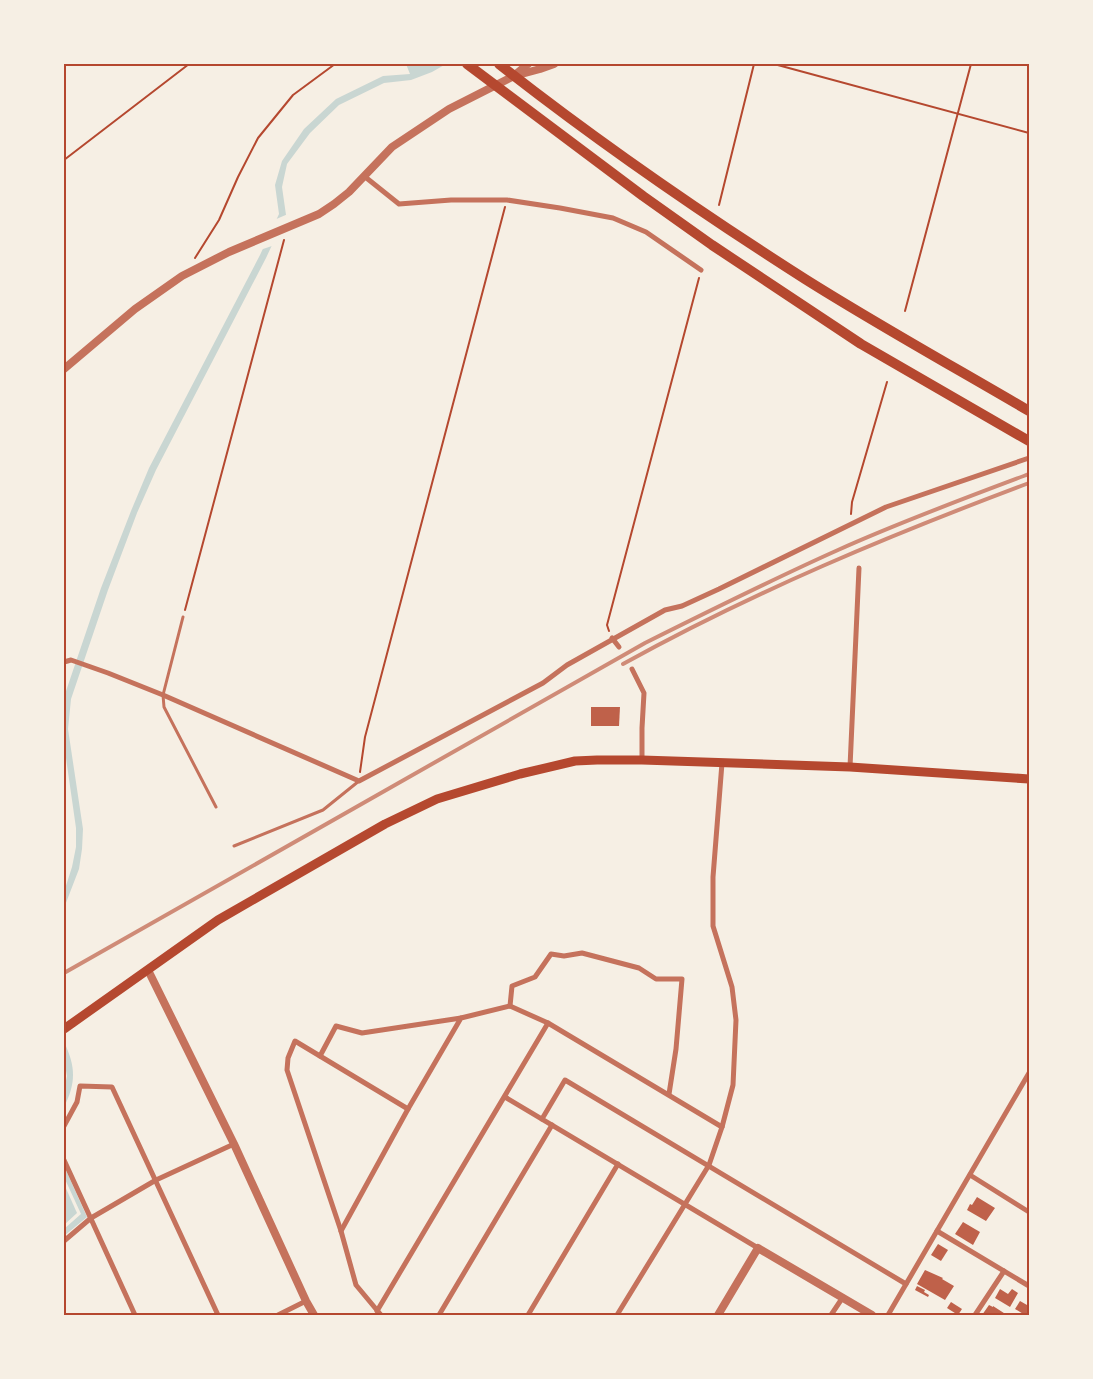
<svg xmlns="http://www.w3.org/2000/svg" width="1093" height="1379" font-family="'DejaVu Sans',sans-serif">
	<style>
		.water { fill: #c9d6d2 }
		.pier { fill: #f6efe4 }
		.building { fill: #bf614a }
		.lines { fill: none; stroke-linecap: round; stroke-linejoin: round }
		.path { stroke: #b5482f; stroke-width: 2 }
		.service { stroke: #c5725c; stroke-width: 3 }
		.minor { stroke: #c5725c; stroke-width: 5 }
		.tertiary { stroke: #c5725c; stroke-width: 8 }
		.secondary { stroke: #b5482f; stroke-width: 9 }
		.trunk { stroke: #b5482f; stroke-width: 10 }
		.rail { stroke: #cf8b77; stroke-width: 4 }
		.neatline { fill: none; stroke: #b5482f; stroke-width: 2 }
	</style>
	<rect width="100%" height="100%" fill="#f6efe4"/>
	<g class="water">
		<polygon points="406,64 446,64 432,72 411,80 384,83 339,105 310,133 287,164 282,187 286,215 266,258 156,470 137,513 108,590 71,699 68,729 83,829 82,849 79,869 64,908 64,892 72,867 76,847 76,828 64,744 64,697 101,588 131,511 149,468 260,255 279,214 275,185 282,161 304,129 336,99 383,76 410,74"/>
		<path d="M64 1042C76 1067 76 1083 64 1107V1090L67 1076 64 1060Z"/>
		<polygon points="64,1166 87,1217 64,1236 64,1229 81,1214 64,1177"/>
		<polygon points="64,1184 77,1213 64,1225"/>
	</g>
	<polygon class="pier" points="288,214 275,245 260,250 274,220"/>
	<g class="building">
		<polygon points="591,707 620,707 619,726 591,726"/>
		<polygon points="977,1197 995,1208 986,1221 967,1210 970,1204 972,1205"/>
		<polygon points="963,1222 980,1232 973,1245 955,1234"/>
		<polygon points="938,1244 948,1250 941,1261 931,1255"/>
		<polygon points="925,1270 943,1278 942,1279 954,1286 945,1300 917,1284"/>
		<polygon points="917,1286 925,1290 924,1292 929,1295 928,1297 915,1290"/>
		<polygon points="1000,1289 1008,1294 1012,1289 1018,1293 1010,1307 995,1298"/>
		<polygon points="1020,1301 1027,1305 1029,1302 1028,1315 1025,1315 1015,1309"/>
		<polygon points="951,1302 962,1309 958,1315 947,1308"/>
		<polygon points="989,1305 993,1307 993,1306 1007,1315 982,1315"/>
	</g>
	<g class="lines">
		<g class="path">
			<polyline points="774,64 1029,133"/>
			<polyline points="64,160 189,64"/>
			<polyline points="719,205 754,64"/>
			<polyline points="195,258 219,220 238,177 258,138 293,95 335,64"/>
			<polyline points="905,311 971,64"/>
			<polyline points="851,514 852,502 887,382"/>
			<polyline points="185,610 284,240"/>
			<polyline points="609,631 607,625 699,278"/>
			<polyline points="360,772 365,737 505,207"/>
		</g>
		<g class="service">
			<polyline points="183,617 163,695 164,707 216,807"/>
			<polyline points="234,846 323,810 359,781"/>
		</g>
		<g class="minor">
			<polyline points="364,176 399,204 451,200 507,200 560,208 613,218 646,232 701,270"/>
			<polyline points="612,638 619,647"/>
			<polyline points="64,662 71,660 108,673 163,695 359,781 543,683 567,665 665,610 682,606 719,589 886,507 1029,458"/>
			<polyline points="632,669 644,693 642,728 642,760"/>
			<polyline points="850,767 859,568"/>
			<polyline points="510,1006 512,986 535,977 551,954 564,956 582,953 639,968 656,979 682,979 676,1049 669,1094"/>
			<polyline points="320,1056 336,1026 362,1033 461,1018"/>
			<polyline points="505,1097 758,1248"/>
			<polyline points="542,1119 565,1080 906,1284"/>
			<polyline points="64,1126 77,1102 80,1086 112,1087 218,1315"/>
			<polyline points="64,1160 135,1315"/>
			<polyline points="970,1175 1029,1212"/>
			<polyline points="341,1231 408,1109 461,1018 510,1006 548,1023 722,1127"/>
			<polyline points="937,1231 1029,1286"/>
			<polyline points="64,1241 91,1218 156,1180 234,1144"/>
			<polyline points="377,1311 548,1023"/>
			<polyline points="278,1315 306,1301"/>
			<polyline points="381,1315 356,1285 341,1231 287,1070 288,1058 295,1041 408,1109"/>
			<polyline points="439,1315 552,1125"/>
			<polyline points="528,1315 618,1164"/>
			<polyline points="617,1315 709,1165 722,1127 733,1085 736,1020 732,987 713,926 713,877 722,763"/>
			<polyline points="831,1315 843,1297"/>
			<polyline points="888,1315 1029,1073"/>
			<polyline points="975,1315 1004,1271"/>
		</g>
		<g class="tertiary">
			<polyline points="516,74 528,64"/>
			<polyline points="64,369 135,309 182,276 229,252 319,214 334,204 349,192 392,147 449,109 514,76 540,69 554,64"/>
			<polyline points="148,970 234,1144 306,1301 314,1315"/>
			<polyline points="718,1315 758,1248 872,1315"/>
		</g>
		<polyline class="secondary" points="64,1029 218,920 385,824 437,799 520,774 575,761 597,760 642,760 850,767 1029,779"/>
		<g class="trunk">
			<polyline points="467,64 643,196 712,245 861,344 1029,441"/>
			<path d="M499 64C597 141 700 212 805 279 878 325 954 367 1029 411"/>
		</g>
		<g class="rail">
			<path d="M623 664C753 592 890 535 1029 483"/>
			<path d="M64 973 645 643C709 611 773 579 838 550 900 522 965 498 1029 474"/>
		</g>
	</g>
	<rect width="1093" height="1379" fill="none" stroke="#f6efe4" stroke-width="130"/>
	<rect x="65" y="65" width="963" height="1249" class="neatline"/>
</svg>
